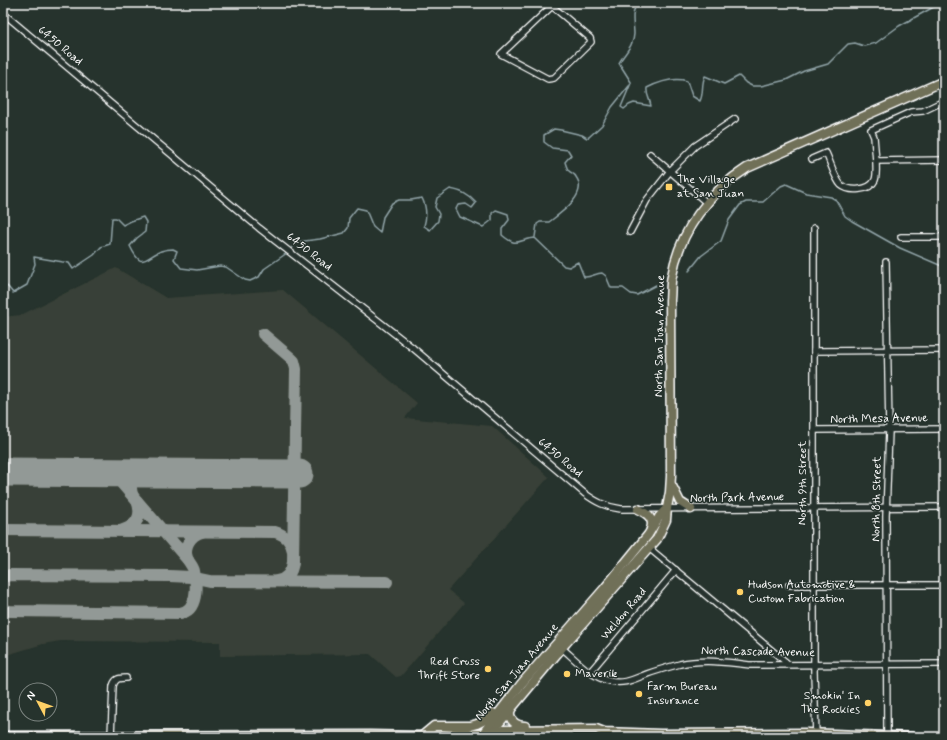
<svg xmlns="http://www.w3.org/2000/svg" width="947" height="740" font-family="Mynerve,sans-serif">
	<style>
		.built { fill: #394137 }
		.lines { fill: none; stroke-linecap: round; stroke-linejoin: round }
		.stream { stroke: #92a5a9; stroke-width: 1.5 }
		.taxiway { stroke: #929996; stroke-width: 12 }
		.runway { stroke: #929996; stroke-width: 29 }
		.minor-casing { stroke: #fff; stroke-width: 8 }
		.highway-casing { stroke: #fff; stroke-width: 11 }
		.minor { stroke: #26332d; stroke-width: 5.5 }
		.highway { stroke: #706f59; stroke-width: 8 }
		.poi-dot { fill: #ffd166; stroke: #26332d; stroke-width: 1.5 }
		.labels { text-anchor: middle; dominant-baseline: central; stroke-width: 3; stroke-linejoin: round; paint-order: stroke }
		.street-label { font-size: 12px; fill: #fff; stroke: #26332d }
		.poi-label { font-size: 12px; fill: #fff; stroke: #26332d; text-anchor: start }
	</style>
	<rect width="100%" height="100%" fill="#26332d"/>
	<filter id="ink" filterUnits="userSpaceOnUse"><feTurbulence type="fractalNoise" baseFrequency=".025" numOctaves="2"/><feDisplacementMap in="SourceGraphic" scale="8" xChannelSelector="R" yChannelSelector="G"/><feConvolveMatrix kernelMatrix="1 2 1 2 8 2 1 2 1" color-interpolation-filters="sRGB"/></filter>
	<g filter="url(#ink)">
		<polygon class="built" points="116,268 166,298 283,290 417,403 405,418 492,426 549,477 448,590 464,603 401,676 396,677 370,654 220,656 220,642 60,641 43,644 3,656 3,317 21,315"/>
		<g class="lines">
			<g class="stream">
				<path d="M631 82 619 63C624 54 634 45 634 34 634 24 630 12 638 3"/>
				<path d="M631 83 621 107 624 109 629 105 634 103 651 106C650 99 646 95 647 88 659 82 674 77 687 81L692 96 700 101C704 93 701 84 705 76L724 84 739 76 746 83 752 86H761L786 80 804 71 828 64 848 44 855 43 864 46 876 43 899 26 941 3"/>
				<path d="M535 237 537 224 540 222H549C561 213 589 194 576 177 575 174 571 173 569 171 567 169 566 165 565 162L571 155 568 150 552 148 544 142V135L554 129 561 130 582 135 587 138 589 137 602 125 612 107 629 86"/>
				<path d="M290 250 297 242 320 239 344 233 348 228 349 218 357 208 366 210 373 227 380 233 383 217 392 203 399 200H411L422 198C427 208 427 216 424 226L430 230 438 221 439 214 435 207 437 198 450 189C461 191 468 194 476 203L472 208 466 204 458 205 456 209 460 217 483 227 492 220V213L496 210 508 214 509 220 502 229V235C518 249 518 239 535 238L564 266 569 267 578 262 584 277C590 278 596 273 602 273L606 276 611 288H623L631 294 637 295 656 285"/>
				<polyline points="689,271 701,256 721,241 729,220 740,205 746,202 763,202 781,186 786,184 806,193 831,197 836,200 845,216 852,221 900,248 944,267"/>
				<path d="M3 284 8 287 13 293 27 285 35 264 34 257 69 263 73 269 94 255 101 247 110 244 112 218H116L123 225 131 221 143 217 146 222 145 232 137 238 130 246C142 271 144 258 161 251 164 250 169 249 173 249L177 251 174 259 181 268 197 270 220 266 226 267 245 280 250 281 259 277 264 269 287 253"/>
			</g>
			<g class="taxiway">
				<path d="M263 334 291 358 294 361 296 369 293 562C292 572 287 579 277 581"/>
				<polyline points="105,473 112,474 118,479 188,560"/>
				<path d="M133 496C127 483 135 475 148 473"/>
				<path d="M3 530 275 532C286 535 291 541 293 551"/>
				<path d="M123 530C137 526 143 515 137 501"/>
				<polyline points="3,577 10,575 170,576 191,577 210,581 387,582"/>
				<path d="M3 610 10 611 180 613C198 611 197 585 194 571 193 566 189 563 187 558 183 546 191 535 202 532"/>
			</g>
			<polyline class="runway" points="3,472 299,474"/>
			<defs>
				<g id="minor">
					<polyline points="549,3 552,6 590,38 591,42 554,78 548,79 501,54 552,6 555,3"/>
					<path d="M3 13 259 228 413 348 584 493C596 502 606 507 621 509L944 507"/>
					<polyline points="944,101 923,111 911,112 871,130 874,137 876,161 944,160"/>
					<polyline points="650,154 707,203"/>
					<path d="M812 159 826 153C830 161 835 179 841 185 849 192 870 191 875 180 877 175 876 166 876 161"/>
					<polyline points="814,228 814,672 816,736"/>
					<polyline points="630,232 647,200 670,171 695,146 735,119"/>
					<polyline points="901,237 944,237"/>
					<polyline points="886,262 889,430 886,516 887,736"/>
					<polyline points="814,351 944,350"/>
					<polyline points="814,430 944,429"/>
					<polyline points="649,548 787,663"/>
					<polyline points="789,585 944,585"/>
					<path d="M562 648C576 660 591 677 609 681 624 685 634 679 647 674 658 670 669 667 680 664 703 659 726 662 750 665L944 664"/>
					<polyline points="590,672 676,570"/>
					<path d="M111 736 113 686C115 679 118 678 126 678"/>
				</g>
				<g id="highway">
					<polyline points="672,486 680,502 691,509"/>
					<path d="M638 509C646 513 655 518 651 529"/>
					<path d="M511 709C507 719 515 726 525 726"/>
					<path d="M488 731 496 727 566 643 649 548 657 539 666 520 667 508 670 492 671 476 670 300C671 292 670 283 672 276 679 232 710 191 747 168L944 81"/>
					<polyline points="484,732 522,683 604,589 648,535 659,517 667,508"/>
					<polyline points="3,736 370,735 421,736 458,734 482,734 503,730 596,729 604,732 661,734 808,733 912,737"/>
					<polyline points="422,736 434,726 470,726 477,724 485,720 493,713"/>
				</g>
			</defs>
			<use href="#minor" class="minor-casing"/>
			<use href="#highway" class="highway-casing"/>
			<use href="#minor" class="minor"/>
			<use href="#highway" class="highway"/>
		</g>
	</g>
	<g class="poi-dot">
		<rect x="665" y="183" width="8" height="8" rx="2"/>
		<circle cx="740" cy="592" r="4"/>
		<circle cx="488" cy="669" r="4"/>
		<circle cx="567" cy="674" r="4"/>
		<circle cx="639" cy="694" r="4"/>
		<circle cx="868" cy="703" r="4"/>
	</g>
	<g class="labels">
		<g class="street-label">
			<text transform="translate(60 46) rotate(40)">6450 Road</text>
			<text transform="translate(309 252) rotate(38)">6450 Road</text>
			<text transform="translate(660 336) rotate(-89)">North San Juan Avenue</text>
			<text transform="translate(879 419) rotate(-1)">North Mesa Avenue</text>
			<text transform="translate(560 458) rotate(40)">6450 Road</text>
			<text transform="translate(803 483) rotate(-90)">North 9th Street</text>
			<text transform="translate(737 498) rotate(-1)">North Park Avenue</text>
			<text transform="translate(877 499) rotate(-89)">North 8th Street</text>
			<text transform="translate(624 614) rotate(-50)">Weldon Road</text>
			<text transform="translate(758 652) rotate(1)">North Cascade Avenue</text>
			<text transform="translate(517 672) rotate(-50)">North San Juan Avenue</text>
		</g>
		<g class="poi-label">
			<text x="677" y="180">The Village<tspan x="677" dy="14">at San Juan</tspan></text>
			<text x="748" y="585">Hudson Automotive &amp;<tspan x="748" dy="14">Custom Fabrication</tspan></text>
			<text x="480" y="662" text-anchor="end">Red Cross<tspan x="480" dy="14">Thrift Store</tspan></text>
			<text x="575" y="674">Maverik</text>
			<text x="647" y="687">Farm Bureau<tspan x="647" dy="14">Insurance</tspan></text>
			<text x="860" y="696" text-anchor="end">Smokin' In<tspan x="860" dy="14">The Rockies</tspan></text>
		</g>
	</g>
	<rect width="947" height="740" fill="none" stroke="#26332d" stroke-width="16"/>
	<rect x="8" y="8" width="931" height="724" fill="none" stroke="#fff" stroke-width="1.5" filter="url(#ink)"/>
	<g transform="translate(38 702) rotate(311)"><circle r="19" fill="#26332d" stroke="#7d8581"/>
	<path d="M0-3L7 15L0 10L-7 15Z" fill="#ffd166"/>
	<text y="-6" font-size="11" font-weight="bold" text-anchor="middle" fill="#ffffff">N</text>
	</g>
</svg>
